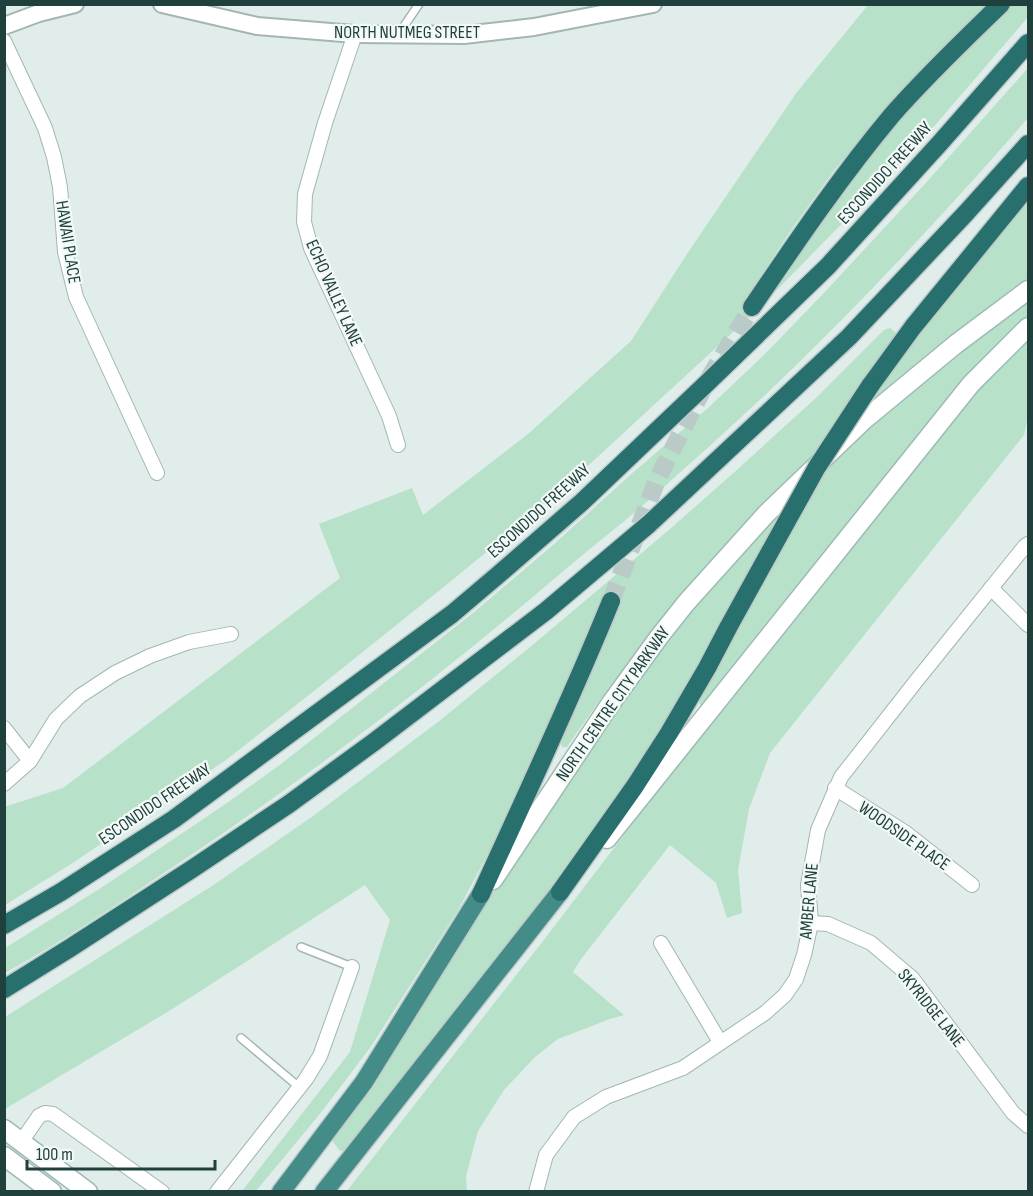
<svg xmlns="http://www.w3.org/2000/svg" width="1033" height="1196" font-family="'Sofia Sans Condensed',sans-serif">
	<style>
		.green { fill: #b7e1c9 }
		.lines { fill: none; stroke-linecap: round; stroke-linejoin: round }
		.motorway-tunnel { stroke: #bacac7; stroke-width: 18; stroke-dasharray: 18 9; stroke-linecap: butt }
		.service-casing { stroke: #a3b6b3; stroke-width: 10 }
		.minor-casing { stroke: #a3b6b3; stroke-width: 16 }
		.tertiary-casing { stroke: #a3b6b3; stroke-width: 20 }
		.secondary-casing { stroke: #9ebab5; stroke-width: 21 }
		.trunk-casing { stroke: #c0cac9; stroke-width: 21 }
		.motorway-casing { stroke: #c0cac9; stroke-width: 21 }
		.service { stroke: #fff; stroke-width: 7 }
		.minor { stroke: #fff; stroke-width: 14 }
		.tertiary { stroke: #fff; stroke-width: 16 }
		.secondary { stroke: #fff; stroke-width: 18 }
		.trunk { stroke: #448c88; stroke-width: 18 }
		.motorway { stroke: #27706d; stroke-width: 18 }
		.motorway-bridge-casing { stroke: #c0cac9; stroke-width: 21; stroke-linecap: butt }
		.motorway-bridge { stroke: #27706d; stroke-width: 18 }
		.labels { text-anchor: middle; dominant-baseline: central; stroke-width: 4.5; stroke-linejoin: round; paint-order: stroke }
		.street-label { font-size: 18px; fill: #1f403d; stroke: #f2f9f7 }
	</style>
	<rect width="100%" height="100%" fill="#e1edea"/>
	<g class="green">
		<polygon points="868,5 986,5 922,68 835,169 791,230 742,304 745,309 759,308 552,499 440,590 314,691 226,760 71,864 5,905 4,807 63,788 340,578 319,524 412,488 423,515 528,434 631,341 689,251 797,92"/>
		<polygon points="1009,5 1028,5 1028,17 937,123 870,195 768,299 787,266 897,117"/>
		<path d="M1028 68V118C944 214 857 308 764 396 726 431 688 466 649 500 621 525 590 548 561 573 435 681 303 781 164 873 112 908 59 943 5 973V948L104 886 227 803 281 764 473 613 553 545 629 476 708 408 765 354 823 294 924 185Z"/>
		<path d="M1028 198V283L700 575C652 630 608 687 567 747H562L561 741 575 704 621 598 603 597 525 781 493 844 457 912 370 1048 319 1115 256 1191H242L350 1052 390 920 365 885 174 1008 5 1109V1017L215 884 313 816 438 722 535 643 670 529 739 468 818 396 884 330 890 328 896 333V337L863 380 877 391 956 288Z"/>
		<path d="M1028 299V318L966 379 704 706 700 705 699 700 779 517 716 630 687 692 621 797 546 899 438 1035 345 1150 340 1151 333 1142C336 1126 359 1104 370 1092L531 831 658 649 752 538 869 423Z"/>
		<polygon points="1028,340 1028,416 1024,435 770,753 749,809 738,870 742,913 727,918 716,883 670,845 581,959 573,972 624,1015 610,1019 558,1039 535,1057 504,1090 478,1131 466,1176 467,1191 346,1192 543,941 662,785 967,400"/>
	</g>
	<g class="lines">
		<polyline class="motorway-tunnel" points="611,601 657,480 706,383 752,307"/>
		<defs>
			<g id="service">
				<polyline points="400,32 419,4"/>
				<polyline points="301,947 352,967"/>
				<polyline points="241,1038 299,1087"/>
			</g>
			<g id="minor">
				<polyline points="355,34 325,123 305,194 304,222 311,248 389,416 398,445"/>
				<polyline points="4,41 45,128 54,157 60,187 65,252 76,297 157,473"/>
				<polyline points="991,588 1028,625"/>
				<polyline points="4,728 30,761"/>
				<polyline points="4,784 30,761 56,719 80,696 115,673 150,656 189,642 231,634"/>
				<polyline points="835,788 906,833 972,885"/>
				<polyline points="811,923 828,924 871,943 912,978 1013,1113 1028,1126"/>
				<polyline points="661,943 720,1042"/>
				<polyline points="21,1142 39,1116 45,1113 53,1114 162,1192"/>
				<polyline points="217,1192 306,1079 320,1056 352,967"/>
				<polyline points="536,1192 546,1155 574,1117 606,1097 683,1068 765,1013 785,995 796,979 804,955 811,923 808,885 818,830 841,777 917,680 1025,546 1028,544"/>
			</g>
			<g id="tertiary">
				<polyline points="162,4 257,26 355,34 464,35 534,27 653,4"/>
				<polyline points="4,26 39,13 75,4"/>
			</g>
			<g id="secondary">
				<polyline points="607,839 971,384 1028,327"/>
				<polyline points="493,880 611,703 659,637 686,603 767,513 864,420 956,344 1028,290"/>
				<polyline points="4,1129 88,1192"/>
				<polyline points="4,1156 52,1192"/>
			</g>
			<g id="trunk">
				<polyline points="281,1192 364,1082 481,894"/>
				<polyline points="324,1192 560,892"/>
			</g>
			<g id="motorway">
				<path d="M752 307C797 241 841 176 892 115 926 76 964 40 1001 4"/>
				<polyline points="870,386 913,327 1028,186"/>
				<polyline points="560,892 635,786 669,733 707,668 729,626 787,521"/>
				<path d="M481 894C525 797 571 700 611 601"/>
				<polyline points="4,925 61,892 174,819 452,614 498,575 582,502 706,384 828,266 940,143 1028,43"/>
				<polyline points="4,989 70,948 192,869 289,804 374,742 546,611 649,524 849,337 966,213 1028,144"/>
			</g>
		</defs>
		<use href="#service" class="service-casing"/>
		<use href="#minor" class="minor-casing"/>
		<use href="#tertiary" class="tertiary-casing"/>
		<use href="#secondary" class="secondary-casing"/>
		<use href="#trunk" class="trunk-casing"/>
		<use href="#motorway" class="motorway-casing"/>
		<use href="#service" class="service"/>
		<use href="#minor" class="minor"/>
		<use href="#tertiary" class="tertiary"/>
		<use href="#secondary" class="secondary"/>
		<use href="#trunk" class="trunk"/>
		<use href="#motorway" class="motorway"/>
		<defs>
			<polyline id="motorway-bridge" points="787,521 817,467 870,386"/>
		</defs>
		<use href="#motorway-bridge" class="motorway-bridge-casing"/>
		<use href="#motorway-bridge" class="motorway-bridge"/>
	</g>
	<g class="labels">
		<g class="street-label">
			<text x="407" y="32">NORTH NUTMEG STREET</text>
			<text transform="translate(885 173) rotate(-48)">ESCONDIDO FREEWAY</text>
			<text transform="translate(68 242) rotate(81)">HAWAII PLACE</text>
			<text transform="translate(334 293) rotate(66)">ECHO VALLEY LANE</text>
			<text transform="translate(539 511) rotate(-42)">ESCONDIDO FREEWAY</text>
			<text transform="translate(613 704) rotate(-55)">NORTH CENTRE CITY PARKWAY</text>
			<text transform="translate(155 804) rotate(-34)">ESCONDIDO FREEWAY</text>
			<text transform="translate(904 836) rotate(35)">WOODSIDE PLACE</text>
			<text transform="translate(809 901) rotate(-85)">AMBER LANE</text>
			<text transform="translate(931 1008) rotate(51)">SKYRIDGE LANE</text>
		</g>
	</g>
	<rect width="1033" height="1196" fill="none" stroke="#1f403d" stroke-width="12"/>
	<path d="M27 1160v9h188v-9" fill="none" stroke="#1f403d" stroke-width="3"/>
	<text x="36" y="1160" font-size="18" fill="#1f403d" stroke="#f2f9f7" stroke-width="4.5" paint-order="stroke">100 m</text>
</svg>
